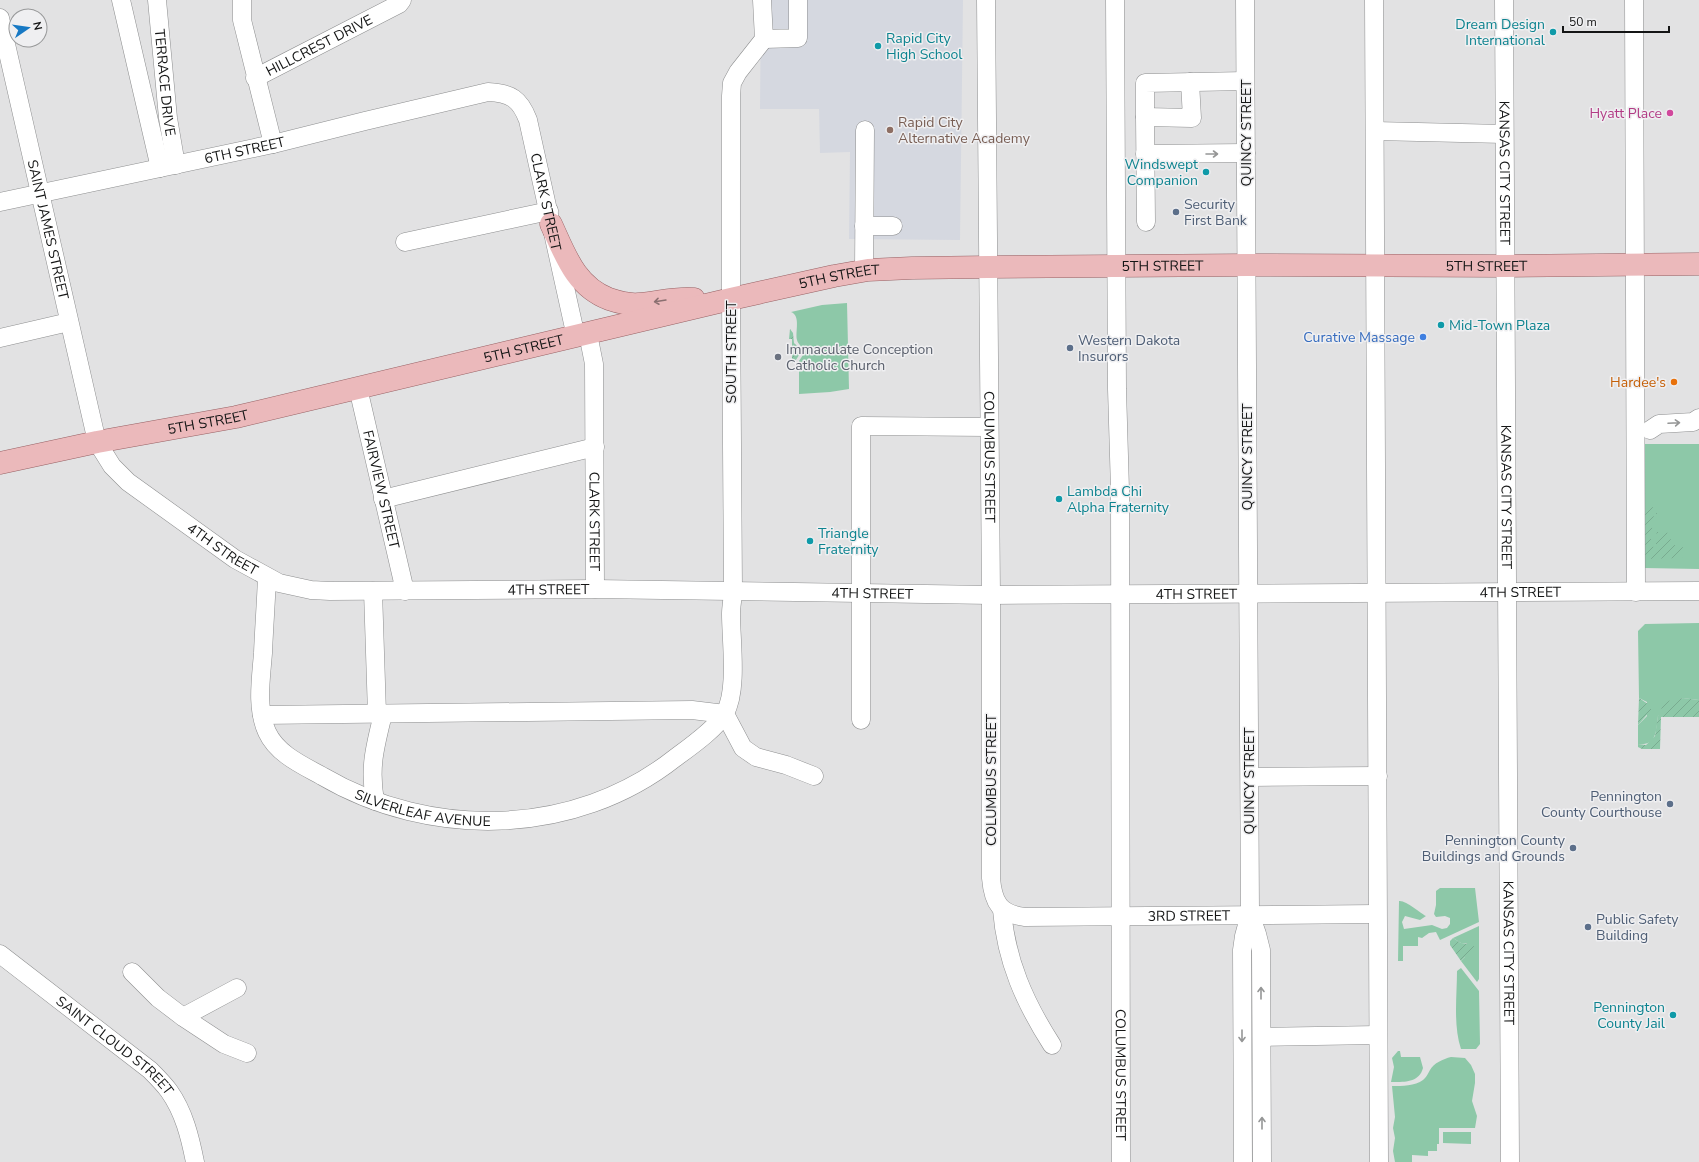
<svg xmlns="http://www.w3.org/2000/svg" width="1699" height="1162" font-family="'Nunito Sans',sans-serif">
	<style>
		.built { fill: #d5d8e0 }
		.green { fill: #8dc8a8 }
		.garden { fill: url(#garden-furrows) }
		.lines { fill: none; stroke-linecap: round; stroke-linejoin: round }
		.minor-casing { stroke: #8d8e8f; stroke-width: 19 }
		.major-casing { stroke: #976164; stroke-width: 23 }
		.minor { stroke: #fff; stroke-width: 18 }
		.major { stroke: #ebb9bb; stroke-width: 22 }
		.oneway { stroke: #959696 }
		.oneway2 { stroke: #8a6f70 }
		.culture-dot { fill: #0f9aa8; stroke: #efeff1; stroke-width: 1.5 }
		.hotel-dot { fill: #d1479c; stroke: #efeff1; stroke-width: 1.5 }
		.education-dot { fill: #8d6e63; stroke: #efeff1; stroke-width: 1.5 }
		.service-dot { fill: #5c6f8a; stroke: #efeff1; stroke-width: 1.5 }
		.shop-dot { fill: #3f7fe0; stroke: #efeff1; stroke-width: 1.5 }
		.worship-dot { fill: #6b7280; stroke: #efeff1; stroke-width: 1.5 }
		.food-dot { fill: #e8710a; stroke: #efeff1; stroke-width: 1.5 }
		.labels { text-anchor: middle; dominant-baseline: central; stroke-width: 3; stroke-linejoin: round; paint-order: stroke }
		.culture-label { font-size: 14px; fill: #0d838f; stroke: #efeff1; text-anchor: start }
		.street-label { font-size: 14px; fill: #141515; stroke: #efeff1 }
		.hotel-label { font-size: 14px; fill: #b23c85; stroke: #efeff1; text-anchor: end }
		.education-label { font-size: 14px; fill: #785e54; stroke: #efeff1; text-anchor: start }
		.service-label { font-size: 14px; fill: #4e5e75; stroke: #efeff1; text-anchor: start }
		.shop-label { font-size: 14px; fill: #366cbe; stroke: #efeff1; text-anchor: end }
		.worship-label { font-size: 14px; fill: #5b616d; stroke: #efeff1; text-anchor: start }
		.food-label { font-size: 14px; fill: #c56008; stroke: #efeff1; text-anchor: end }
	</style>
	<defs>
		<pattern id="garden-furrows" width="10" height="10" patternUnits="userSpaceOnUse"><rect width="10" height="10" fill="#8dc8a8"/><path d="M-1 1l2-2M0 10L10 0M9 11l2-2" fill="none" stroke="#79ab90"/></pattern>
	</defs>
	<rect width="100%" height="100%" fill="#e2e2e3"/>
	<polygon class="built" points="761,0 963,0 960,240 849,239 850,152 820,153 819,109 760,109"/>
	<g class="green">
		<path d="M847 303 849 389 830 392 799 394V361L803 355 804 351C802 346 798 344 797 340 795 331 801 316 791 312L822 305Z"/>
		<polygon points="1644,444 1699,444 1699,569 1644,568"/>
		<path d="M1699 623V700L1682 698 1658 716C1656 731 1657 746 1638 744V725L1647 716V702L1639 698 1638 631 1645 624Z"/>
		<path d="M1440 888H1475L1479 922 1440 940 1436 932 1429 933 1422 938 1418 937V946H1403V961H1398L1399 901C1406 900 1420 913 1426 916L1420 920 1405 916 1402 922 1404 929 1432 925 1442 929 1447 928 1450 924V918L1445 916 1436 917 1434 914 1436 905V891Z"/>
		<polygon points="1479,926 1479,979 1477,982 1461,961 1465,957 1467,943 1461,943 1453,938"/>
		<path d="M1461 968 1479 991 1480 1044 1476 1049H1461C1453 1025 1457 995 1457 971Z"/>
		<path d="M1398 1051H1400L1401 1057H1420L1423 1068C1419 1083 1404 1082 1391 1082L1394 1067 1392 1058Z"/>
		<path d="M1451 1057 1465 1058 1471 1065 1475 1074V1083L1472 1101 1477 1116 1475 1128H1439V1144H1437V1151H1428V1156L1412 1155V1162H1395L1393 1151 1395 1138 1393 1128 1395 1117 1392 1086C1402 1086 1415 1086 1423 1080 1427 1077 1428 1073 1430 1070 1434 1063 1443 1059 1451 1057Z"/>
		<polygon points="1443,1132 1471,1132 1471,1144 1443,1143"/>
	</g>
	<g class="garden">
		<polygon points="790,329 793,333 794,343 801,350 798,349 795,350 797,354 801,352 794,363 792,363 792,339 789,339"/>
		<polygon points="1655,507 1657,514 1654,514 1651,535 1651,546 1657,548 1655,539 1657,532 1667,532 1672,542 1678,549 1683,547 1682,558 1644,559 1644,508"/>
		<polygon points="1639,698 1651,706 1651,710 1638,725"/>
		<polygon points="1683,698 1699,700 1699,717 1661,717 1660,749 1642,749 1638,747 1638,744 1646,745 1655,736 1658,716 1664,703 1671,700"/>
		<polygon points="1453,938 1461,943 1472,944 1475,948 1474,953 1465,957 1461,961 1450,945 1450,941"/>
	</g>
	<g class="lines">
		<defs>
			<g id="minor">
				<polyline points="121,0 160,168"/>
				<path id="s1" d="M157 0 168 118 176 165"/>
				<polyline points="242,0 242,20 273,144"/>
				<path id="s2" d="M986 0 991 595V878C993 903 1000 914 1025 917L1377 914"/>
				<path id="s3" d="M1115 0 1117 389 1120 490 1121 1162"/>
				<polyline points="1374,0 1379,1162"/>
				<path id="s4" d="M1504 0 1510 1162"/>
				<polyline points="1634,0 1636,592"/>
				<path id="s5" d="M0 18 97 442 112 466 128 482 235 559 279 583 311 590 330 591 595 589 991 595 1699 591"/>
				<polyline points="764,39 798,38 798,0"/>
				<path id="s6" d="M255 78 399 4 402 0"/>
				<polyline points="1145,117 1145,83 1245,81"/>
				<polyline points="1375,131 1504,134"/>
				<polyline points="1145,154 1246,153"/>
				<path id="s7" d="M0 202 273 144 365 121 488 92C511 93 520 99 528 120L576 337"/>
				<polyline points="1146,222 1145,117 1192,118 1190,82"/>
				<polyline points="864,226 893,226"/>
				<polyline points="405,242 549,211"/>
				<polyline points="864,271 865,130"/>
				<path id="s8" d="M588 334 594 364 595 589"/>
				<polyline points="0,338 69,322"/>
				<path id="s9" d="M358 388 405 591"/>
				<polyline points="1650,430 1659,424 1693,422 1699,418"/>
				<polyline points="383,499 595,447"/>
				<path id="s10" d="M267 577C266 603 264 628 263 653 261 679 256 708 267 732 277 754 302 765 322 776 431 840 575 837 675 758 690 747 717 728 725 713 738 690 731 641 731 614 731 606 733 598 733 590L731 299V96L732 83 738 72 764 39 762 0"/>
				<polyline points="373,591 377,714"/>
				<polyline points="725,714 743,748 756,757 786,765 814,776"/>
				<polyline points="262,715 692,710 725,714"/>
				<polyline points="861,720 861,426 989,427"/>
				<polyline points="1250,777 1378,776"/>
				<path d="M375 801C369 767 375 747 383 714"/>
				<path d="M1002 910C1006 961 1025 1003 1052 1045"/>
				<polyline points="1250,914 1257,934 1261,950 1262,1162"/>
				<path id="s11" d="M0 954 150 1070C157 1077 164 1084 169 1091 184 1112 190 1137 195 1162"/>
				<polyline points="132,972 158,998 183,1017 224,1044 247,1053"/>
				<polyline points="183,1017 237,988"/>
				<polyline points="1262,1037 1378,1035"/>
				<polyline points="1243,1162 1242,950 1244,936 1250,914 1245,0"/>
			</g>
			<g id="major">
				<path d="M551 224C565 254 575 286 609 299 618 302 629 305 639 304 657 303 675 297 694 299"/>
				<path id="s12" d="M0 463 97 442 236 417 731 299 834 276 868 270 912 268 988 267 1247 265 1505 266 1699 264"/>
			</g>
		</defs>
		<use href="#minor" class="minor-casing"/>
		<use href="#major" class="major-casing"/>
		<use href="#minor" class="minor"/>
		<use href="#major" class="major"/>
	</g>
	<defs><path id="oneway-shaft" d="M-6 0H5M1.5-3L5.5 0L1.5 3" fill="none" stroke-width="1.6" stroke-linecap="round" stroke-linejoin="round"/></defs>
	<g class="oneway">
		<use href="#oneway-shaft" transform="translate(1212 154)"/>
		<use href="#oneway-shaft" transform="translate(1674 423) rotate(-3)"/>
		<use href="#oneway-shaft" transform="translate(1261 993) rotate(-90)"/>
		<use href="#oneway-shaft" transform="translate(1242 1036) rotate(90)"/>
		<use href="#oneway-shaft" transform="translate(1262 1123) rotate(-90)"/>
	</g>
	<use class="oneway2" href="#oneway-shaft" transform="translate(660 301) rotate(171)"/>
	<g class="culture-dot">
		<circle cx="1553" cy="32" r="4"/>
		<circle cx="878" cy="46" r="4"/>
		<circle cx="1206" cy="172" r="4"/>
		<circle cx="1441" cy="325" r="4"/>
		<circle cx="1059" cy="499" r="4"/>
		<circle cx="810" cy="541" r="4"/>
		<circle cx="1673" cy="1015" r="4"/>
	</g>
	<circle class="hotel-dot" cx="1670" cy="113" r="4"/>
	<circle class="education-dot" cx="890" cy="130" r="4"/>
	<g class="service-dot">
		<circle cx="1176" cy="212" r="4"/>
		<circle cx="1070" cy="348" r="4"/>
		<circle cx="1670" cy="804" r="4"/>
		<circle cx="1573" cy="848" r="4"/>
		<circle cx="1588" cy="927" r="4"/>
	</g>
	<circle class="shop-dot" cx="1423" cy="337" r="4"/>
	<circle class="worship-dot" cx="778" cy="357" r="4"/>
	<circle class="food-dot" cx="1674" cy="382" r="4"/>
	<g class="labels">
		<g class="culture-label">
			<text x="1545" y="24" text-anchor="end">Dream Design<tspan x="1545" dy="16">International</tspan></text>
			<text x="886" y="38">Rapid City<tspan x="886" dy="16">High School</tspan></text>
			<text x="1198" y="164" text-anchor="end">Windswept<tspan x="1198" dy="16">Companion</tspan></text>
			<text x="1449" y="325">Mid-Town Plaza</text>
			<text x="1067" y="491">Lambda Chi<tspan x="1067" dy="16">Alpha Fraternity</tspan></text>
			<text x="818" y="533">Triangle<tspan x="818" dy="16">Fraternity</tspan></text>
			<text x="1665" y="1007" text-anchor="end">Pennington<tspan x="1665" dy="16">County Jail</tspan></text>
		</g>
		<g class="street-label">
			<text stroke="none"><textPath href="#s6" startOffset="72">HILLCREST DRIVE</textPath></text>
			<text stroke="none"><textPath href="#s1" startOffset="83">TERRACE DRIVE</textPath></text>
			<text transform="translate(1246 133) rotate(-90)">QUINCY STREET</text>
			<text stroke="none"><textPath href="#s7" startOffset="250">6TH STREET</textPath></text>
			<text stroke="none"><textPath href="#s4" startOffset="173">KANSAS CITY STREET</textPath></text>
			<text stroke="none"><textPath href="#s7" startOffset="637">CLARK STREET</textPath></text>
			<text stroke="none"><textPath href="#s5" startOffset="217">SAINT JAMES STREET</textPath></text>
			<text stroke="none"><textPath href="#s12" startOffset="1184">5TH STREET</textPath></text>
			<text stroke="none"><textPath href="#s12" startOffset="1508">5TH STREET</textPath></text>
			<text stroke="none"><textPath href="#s12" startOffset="860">5TH STREET</textPath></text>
			<text stroke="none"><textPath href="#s12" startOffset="536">5TH STREET</textPath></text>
			<text transform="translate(731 352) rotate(-90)">SOUTH STREET</text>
			<text stroke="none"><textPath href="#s12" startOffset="212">5TH STREET</textPath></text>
			<text stroke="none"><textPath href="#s2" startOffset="457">COLUMBUS STREET</textPath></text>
			<text transform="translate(1247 457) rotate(-90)">QUINCY STREET</text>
			<text stroke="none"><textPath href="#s9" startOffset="104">FAIRVIEW STREET</textPath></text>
			<text stroke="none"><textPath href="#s4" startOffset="497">KANSAS CITY STREET</textPath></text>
			<text stroke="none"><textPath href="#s8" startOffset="188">CLARK STREET</textPath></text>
			<text stroke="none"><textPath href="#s5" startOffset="602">4TH STREET</textPath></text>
			<text stroke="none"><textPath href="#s5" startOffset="938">4TH STREET</textPath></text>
			<text stroke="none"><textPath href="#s5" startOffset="1910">4TH STREET</textPath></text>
			<text stroke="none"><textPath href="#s5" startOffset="1262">4TH STREET</textPath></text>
			<text stroke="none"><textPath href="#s5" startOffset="1586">4TH STREET</textPath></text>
			<text transform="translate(991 780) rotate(-90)">COLUMBUS STREET</text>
			<text transform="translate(1249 781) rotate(-90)">QUINCY STREET</text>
			<text stroke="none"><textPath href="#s10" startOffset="335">SILVERLEAF AVENUE</textPath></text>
			<text stroke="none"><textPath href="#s2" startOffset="1100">3RD STREET</textPath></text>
			<text stroke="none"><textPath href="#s4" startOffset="953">KANSAS CITY STREET</textPath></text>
			<text stroke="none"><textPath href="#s11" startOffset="147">SAINT CLOUD STREET</textPath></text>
			<text stroke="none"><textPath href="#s3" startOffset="1075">COLUMBUS STREET</textPath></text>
		</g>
		<g class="hotel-label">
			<text x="1662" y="113">Hyatt Place</text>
		</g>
		<g class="education-label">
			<text x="898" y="122">Rapid City<tspan x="898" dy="16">Alternative Academy</tspan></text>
		</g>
		<g class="service-label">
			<text x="1184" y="204">Security<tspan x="1184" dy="16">First Bank</tspan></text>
			<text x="1078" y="340">Western Dakota<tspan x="1078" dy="16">Insurors</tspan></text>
			<text x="1662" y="796" text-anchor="end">Pennington<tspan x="1662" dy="16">County Courthouse</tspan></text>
			<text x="1565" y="840" text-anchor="end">Pennington County<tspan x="1565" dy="16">Buildings and Grounds</tspan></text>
			<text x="1596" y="919">Public Safety<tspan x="1596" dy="16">Building</tspan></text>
		</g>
		<g class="shop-label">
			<text x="1415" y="337">Curative Massage</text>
		</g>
		<g class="worship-label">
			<text x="786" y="349">Immaculate Conception<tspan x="786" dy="16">Catholic Church</tspan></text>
		</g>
		<g class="food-label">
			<text x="1666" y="382">Hardee's</text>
		</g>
	</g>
	<g transform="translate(28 28) rotate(77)"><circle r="19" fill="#efeff1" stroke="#979899"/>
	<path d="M0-3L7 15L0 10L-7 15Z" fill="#1779c4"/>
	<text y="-6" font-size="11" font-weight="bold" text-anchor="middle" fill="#141515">N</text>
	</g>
	<path d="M1563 26v6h106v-6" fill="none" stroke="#141515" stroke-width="2"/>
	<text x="1569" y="26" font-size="12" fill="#141515" stroke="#efeff1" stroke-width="3" paint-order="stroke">50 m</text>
</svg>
